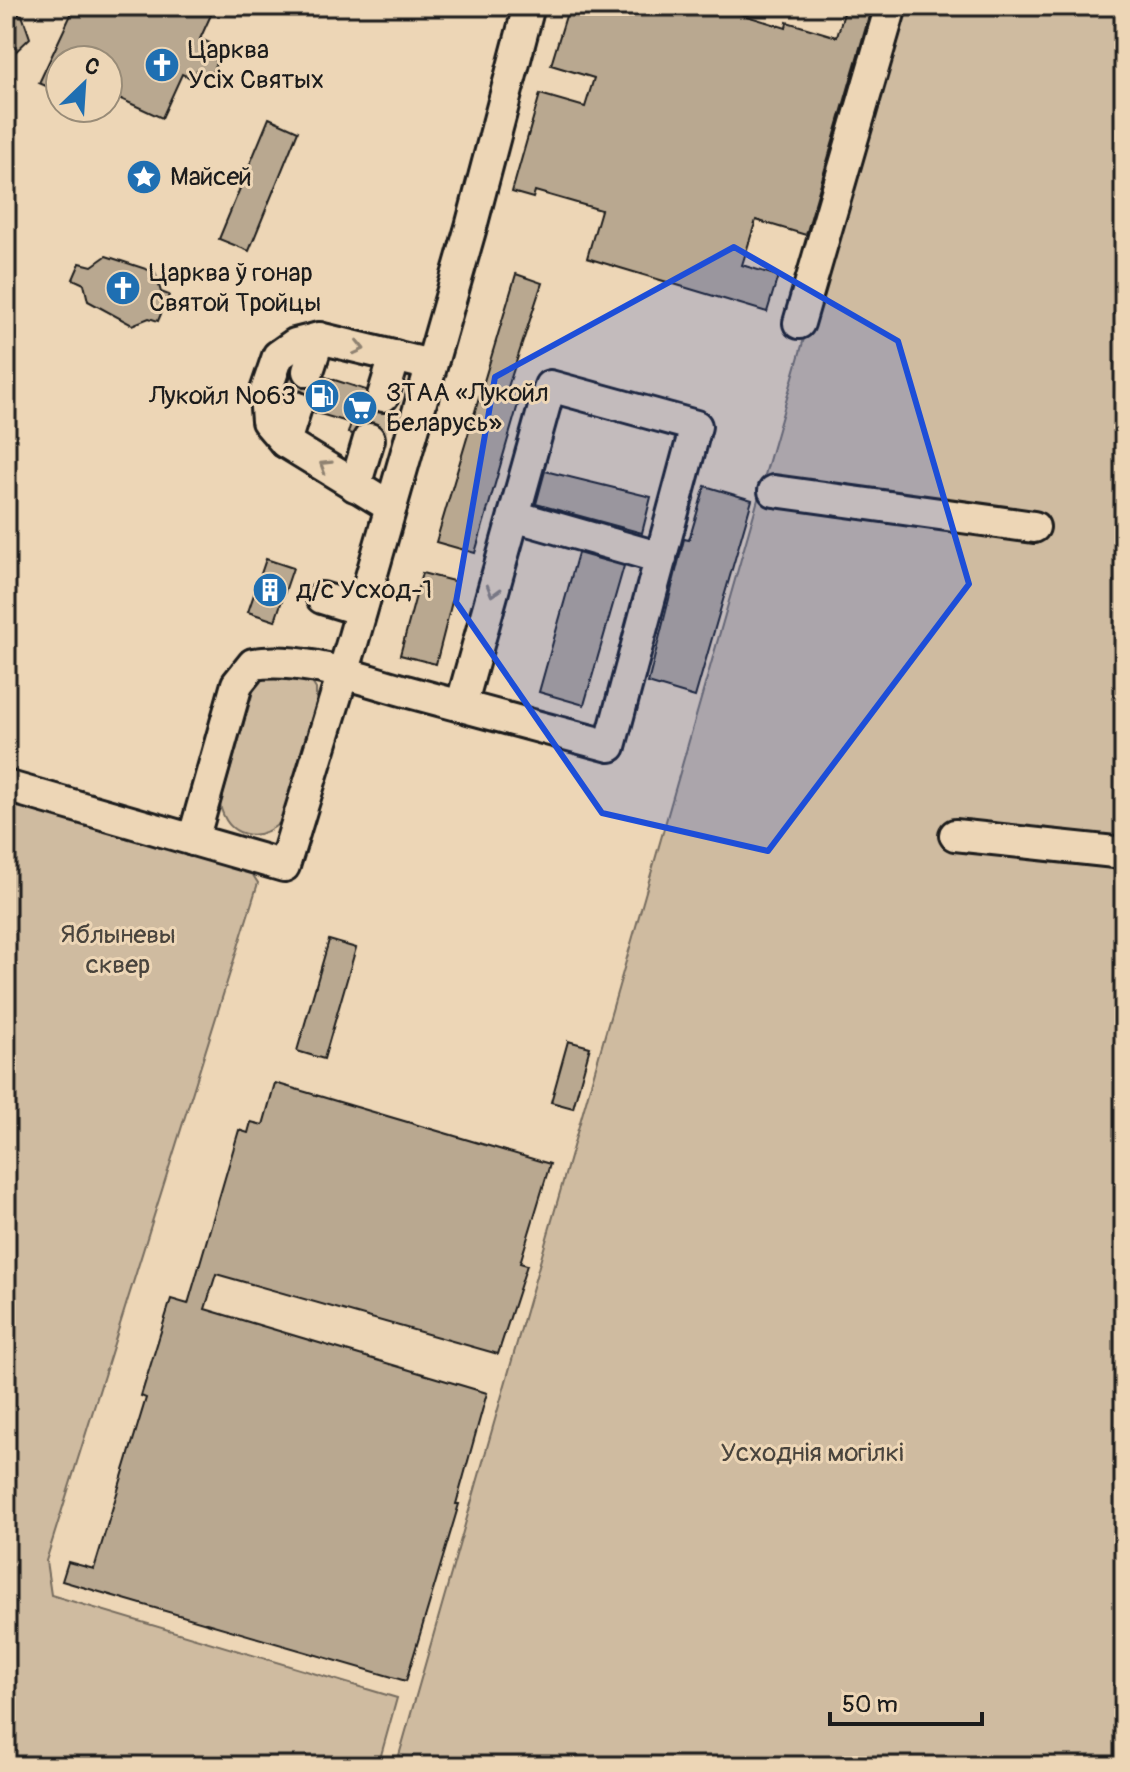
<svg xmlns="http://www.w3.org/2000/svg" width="1130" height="1772" font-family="Pangolin,sans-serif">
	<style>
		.green { fill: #cfbba0; stroke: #766c5e; stroke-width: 2 }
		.building { fill: #b9a890; stroke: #1c1c1c; stroke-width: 2 }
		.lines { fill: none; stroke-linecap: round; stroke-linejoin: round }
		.minor-tunnel { stroke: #c3b197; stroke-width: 30; stroke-dasharray: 30 15; stroke-linecap: butt }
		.minor-casing { stroke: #1c1c1c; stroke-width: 36 }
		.minor { stroke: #edd6b6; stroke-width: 30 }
		.oneway { stroke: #8f8271 }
		.marked { fill: #1d4ed8; fill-opacity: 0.2; stroke: #1d4ed8; stroke-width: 6; stroke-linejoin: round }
		.labels { text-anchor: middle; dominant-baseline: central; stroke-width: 6; stroke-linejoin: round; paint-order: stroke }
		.poi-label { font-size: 26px; fill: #1c1c1c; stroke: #edd6b6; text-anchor: start }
		.park-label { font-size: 26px; fill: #49443d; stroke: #edd6b6 }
	</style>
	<rect width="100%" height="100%" fill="#edd6b6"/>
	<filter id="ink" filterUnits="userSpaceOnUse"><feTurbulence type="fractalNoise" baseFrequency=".0125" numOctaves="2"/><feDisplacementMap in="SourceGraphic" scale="16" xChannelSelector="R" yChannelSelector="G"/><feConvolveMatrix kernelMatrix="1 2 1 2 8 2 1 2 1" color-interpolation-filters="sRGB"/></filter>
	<g filter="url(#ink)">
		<g class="green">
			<polygon points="899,6 1124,6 1124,1766 396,1766"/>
			<path d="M264 673 310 679 316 689V703L281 822C257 843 228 838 220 805L255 685Z"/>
			<polygon points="6,802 249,869 258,883 46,1561 51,1595 397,1698 378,1766 6,1766"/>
		</g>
		<g class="building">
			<polygon points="75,6 215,6 200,39 210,43 205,55 218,61 210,76 197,70 193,79 182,74 162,118 108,93 108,60 60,60 60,92 39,83"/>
			<polygon points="569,6 714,6 786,28 787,22 837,37 846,6 872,6 806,235 756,220 742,265 778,276 767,312 587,258 601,210 535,191 533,198 512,192 540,94 585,107 594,78 551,65"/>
			<polygon points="6,13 22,15 30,38 6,61"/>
			<polygon points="269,118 298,131 249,251 219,239"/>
			<polygon points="106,256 155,272 161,292 169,295 158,321 149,318 132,325 88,301 84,284 73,279 80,263 92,266"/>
			<polygon points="516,274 542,283 507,390 521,394 475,553 436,542"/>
			<polygon points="291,375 303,388 319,385 325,377 366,390 370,409 379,413 391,412 385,431 375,422 366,421 352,434 348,433 351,423 313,412 309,394 293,389 284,394"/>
			<polygon points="545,471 651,497 642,533 536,504"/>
			<polygon points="705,486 752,500 695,697 648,683 684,539 689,540"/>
			<polygon points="578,553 624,566 584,705 539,692"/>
			<polygon points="266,559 293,568 275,621 248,612"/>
			<polygon points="422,573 457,582 436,664 400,655"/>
			<polygon points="329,940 356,948 324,1059 297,1051"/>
			<polygon points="568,1041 590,1047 573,1108 551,1102"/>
			<polygon points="275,1083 550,1164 520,1263 527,1265 498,1354 216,1274 205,1309 487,1393 456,1504 459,1504 406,1681 62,1581 68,1562 94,1569 146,1398 141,1396 171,1299 188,1304 239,1130 248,1133 251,1122 263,1125"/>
		</g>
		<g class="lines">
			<polyline class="minor-tunnel" points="369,439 383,396"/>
			<defs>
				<g id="minor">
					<polyline points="799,323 891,6"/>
					<polyline points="308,371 319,338 431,365"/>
					<polyline points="383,396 395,356"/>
					<polyline points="296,407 285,442 391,507"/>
					<polyline points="285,442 267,421 265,394 278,356 295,344 319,338"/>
					<polyline points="355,486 369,439"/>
					<polyline points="774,491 1034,527"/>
					<polyline points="514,516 661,558"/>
					<polyline points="322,598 361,610"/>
					<polyline points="6,786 284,866 353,640 471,227 529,6"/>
					<polyline points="955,835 1124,853"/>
					<path d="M193 840 237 684 253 664C303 656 360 679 409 692 476 710 543 728 610 746L696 426 550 386 461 706"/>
				</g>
			</defs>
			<use href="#minor" class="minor-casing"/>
			<use href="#minor" class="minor"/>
		</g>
		<defs><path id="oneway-chevron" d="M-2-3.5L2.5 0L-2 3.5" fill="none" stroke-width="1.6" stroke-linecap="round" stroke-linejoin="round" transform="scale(2)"/></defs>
		<g class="oneway">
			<use href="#oneway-chevron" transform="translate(359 348) rotate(13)"/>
			<use href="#oneway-chevron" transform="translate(325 466) rotate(-148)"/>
			<use href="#oneway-chevron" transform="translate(493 591) rotate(106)"/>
		</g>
	</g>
	<path class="marked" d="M734 247 898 341 969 584 768 851 602 813 456 602 495 377Z"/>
	<defs>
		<symbol id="church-disc" viewBox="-11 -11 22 22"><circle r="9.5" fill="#1f6fb2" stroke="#edd6b6"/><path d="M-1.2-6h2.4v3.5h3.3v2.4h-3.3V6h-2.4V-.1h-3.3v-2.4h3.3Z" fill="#fff"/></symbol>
		<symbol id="sight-disc" viewBox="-11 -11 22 22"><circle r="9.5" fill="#1f6fb2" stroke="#edd6b6"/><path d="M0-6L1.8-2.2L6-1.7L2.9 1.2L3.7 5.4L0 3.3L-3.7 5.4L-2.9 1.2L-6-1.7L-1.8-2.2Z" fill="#fff"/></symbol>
		<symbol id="fuel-disc" viewBox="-11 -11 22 22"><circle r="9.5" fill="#1f6fb2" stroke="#edd6b6"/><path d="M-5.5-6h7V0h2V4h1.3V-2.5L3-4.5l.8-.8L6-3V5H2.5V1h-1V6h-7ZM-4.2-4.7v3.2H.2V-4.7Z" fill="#fff"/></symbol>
		<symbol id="supermarket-disc" viewBox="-11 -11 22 22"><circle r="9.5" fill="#1f6fb2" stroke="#edd6b6"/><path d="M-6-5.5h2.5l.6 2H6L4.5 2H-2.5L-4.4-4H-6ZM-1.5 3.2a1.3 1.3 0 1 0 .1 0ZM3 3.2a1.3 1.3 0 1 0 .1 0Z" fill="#fff"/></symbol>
		<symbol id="building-disc" viewBox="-11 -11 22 22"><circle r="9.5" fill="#1f6fb2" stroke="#edd6b6"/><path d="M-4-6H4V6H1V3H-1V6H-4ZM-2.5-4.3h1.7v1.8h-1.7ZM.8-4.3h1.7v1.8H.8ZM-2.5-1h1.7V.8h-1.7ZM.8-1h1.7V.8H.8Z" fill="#fff"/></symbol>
	</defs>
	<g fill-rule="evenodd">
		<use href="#church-disc" x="142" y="45" width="40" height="40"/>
		<use href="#sight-disc" x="124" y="157" width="40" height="40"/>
		<use href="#church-disc" x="103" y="268" width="40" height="40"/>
		<use href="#fuel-disc" x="302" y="376" width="40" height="40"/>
		<use href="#supermarket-disc" x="340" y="388" width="40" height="40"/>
		<use href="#building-disc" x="250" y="570" width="40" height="40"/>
	</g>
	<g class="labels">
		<g class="poi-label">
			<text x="188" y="50">Царква<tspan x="188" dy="30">Усіх Святых</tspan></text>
			<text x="170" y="177">Майсей</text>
			<text x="149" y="273">Царква ў гонар<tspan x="149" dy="30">Святой Тройцы</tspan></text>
			<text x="386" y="393">ЗТАА «Лукойл<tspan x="386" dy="30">Беларусь»</tspan></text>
			<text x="296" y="396" text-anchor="end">Лукойл №63</text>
			<text x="296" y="590">д/с Усход-1</text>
		</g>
		<g class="park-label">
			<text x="118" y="935">Яблыневы<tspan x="118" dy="30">сквер</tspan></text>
			<text x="812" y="1453">Усходнія могілкі</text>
		</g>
	</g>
	<rect width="1130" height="1772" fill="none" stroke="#edd6b6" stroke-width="32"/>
	<rect x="16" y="16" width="1098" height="1740" fill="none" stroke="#1c1c1c" stroke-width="3" filter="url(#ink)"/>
	<g transform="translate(84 84) rotate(25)"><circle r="38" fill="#edd6b6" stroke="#998c78" stroke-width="2"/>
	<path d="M0-6L14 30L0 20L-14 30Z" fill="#1f6fb2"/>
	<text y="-12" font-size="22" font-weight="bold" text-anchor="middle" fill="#1c1c1c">С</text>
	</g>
	<path d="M830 1712v12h152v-12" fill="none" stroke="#1c1c1c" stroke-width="4"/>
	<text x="842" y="1712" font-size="24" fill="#1c1c1c" stroke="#edd6b6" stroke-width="6" paint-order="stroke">50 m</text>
</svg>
